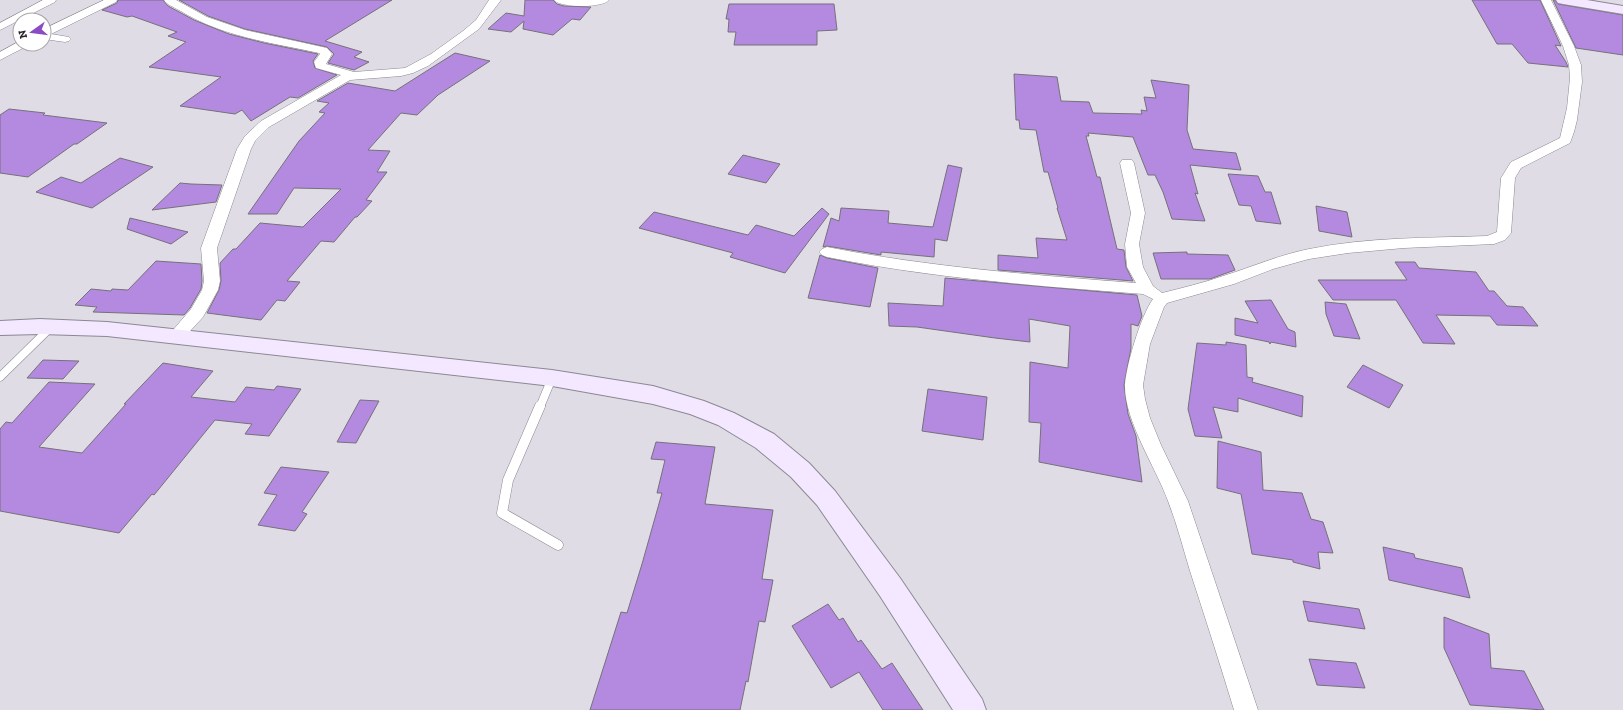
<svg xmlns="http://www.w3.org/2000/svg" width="1623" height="710" font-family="'Zilla Slab',serif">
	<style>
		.building { fill: #b48ae0; stroke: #75717a }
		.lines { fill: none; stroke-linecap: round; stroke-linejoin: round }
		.lane-far1-casing { stroke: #8c8892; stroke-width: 9 }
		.lane-casing { stroke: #8c8892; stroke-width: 11 }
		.street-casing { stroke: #8c8892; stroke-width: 1 }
		.secondary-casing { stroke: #8c8892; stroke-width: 2 }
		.lane-far1 { stroke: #fff; stroke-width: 8 }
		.lane { stroke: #fff; stroke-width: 10 }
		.street { fill: #fff; fill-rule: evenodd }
		.secondary { fill: #f3e8ff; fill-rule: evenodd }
	</style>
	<rect width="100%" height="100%" fill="#e0dce6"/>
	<g class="building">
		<polygon points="118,0 163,0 168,6 194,20 229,34 264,43 318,54 313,61 315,68 337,75 298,98 290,97 251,121 242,110 235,114 180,106 221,77 149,67 186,42 168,36 177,32 132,16 127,17 102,10 117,3"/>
		<polygon points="179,0 392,0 325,41 362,52 354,57 369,62 354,70 328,63 334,54 327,47 245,29 208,16"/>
		<polygon points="525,0 553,0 557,4 564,6 591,7 580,20 572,19 553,35 523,29 524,21 511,32 488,29 506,13 524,16"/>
		<polygon points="1472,0 1540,0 1561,46 1555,45 1566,62 1568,67 1528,63 1512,44 1497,44"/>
		<polygon points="1553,0 1555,0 1558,4 1623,15 1623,55 1576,48"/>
		<polygon points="729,4 834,4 837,30 817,31 817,45 734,45 736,32 728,32 729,19 726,19"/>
		<polygon points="455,53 490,61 438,95 417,115 401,113 368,150 390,151 377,172 387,172 366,200 372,201 357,217 355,217 334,242 321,241 287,281 300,282 285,301 277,300 261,320 207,313 219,290 221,281 220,263 233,249 236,249 260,223 303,227 341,189 294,188 277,214 248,214 299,141 325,113 319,112 329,103 317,101 348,83 395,91"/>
		<polygon points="1014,74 1057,77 1061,101 1089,102 1093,113 1142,114 1141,110 1147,111 1144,97 1156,98 1151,80 1189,85 1187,130 1193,149 1236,153 1241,170 1190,165 1198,194 1195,193 1205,221 1172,219 1163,192 1155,175 1148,175 1133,137 1088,133 1089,136 1086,136 1097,177 1100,177 1117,249 1124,250 1126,267 1133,281 998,270 998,255 1038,258 1036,238 1067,240 1057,208 1058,208 1048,172 1044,172 1036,130 1020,129 1019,120 1016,120"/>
		<polygon points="9,109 45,113 43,115 107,123 77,144 74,144 28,177 0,173 0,115"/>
		<polygon points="743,155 780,164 766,183 728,174"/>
		<polygon points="120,158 153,167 92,208 36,192 61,177 81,183"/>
		<polygon points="948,165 962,168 947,241 935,239 934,257 881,252 881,255 827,246 823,247 831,218 839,221 841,208 889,211 888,223 933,227"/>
		<polygon points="1228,174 1258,176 1265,192 1271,192 1281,224 1256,221 1251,206 1239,205"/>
		<polygon points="180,183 191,184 222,185 216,202 152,210"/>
		<polygon points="1316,206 1347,212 1352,237 1319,231"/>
		<polygon points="822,208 829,214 785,273 730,257 733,253 639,228 654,212 748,235 756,225 794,236"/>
		<polygon points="130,218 188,232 171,244 127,229"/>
		<polygon points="1187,252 1187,254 1228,255 1235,270 1210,279 1161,279 1153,253"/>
		<polygon points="820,255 827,258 878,268 870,307 808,298"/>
		<polygon points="156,261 201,264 202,281 201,289 190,308 184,315 93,312 97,307 75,305 91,289 111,291 112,289 128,290"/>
		<polygon points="1395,262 1415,262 1419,268 1476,272 1489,291 1494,291 1507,306 1523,307 1538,326 1497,325 1490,316 1436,315 1455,344 1423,343 1396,300 1333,300 1318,280 1407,280"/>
		<polygon points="945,278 1137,295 1142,316 1138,326 1131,324 1131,348 1124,385 1128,414 1136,436 1142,482 1039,462 1041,423 1029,422 1030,362 1068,368 1070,326 1029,319 1030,342 995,338 917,327 889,326 888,303 943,306"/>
		<polygon points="1271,300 1288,329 1295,332 1296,347 1271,342 1270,344 1269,342 1235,335 1235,318 1258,323 1245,301"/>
		<polygon points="1325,302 1346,304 1360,339 1334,336 1326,314"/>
		<polygon points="1226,342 1246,345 1247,377 1253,378 1252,382 1303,396 1302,417 1238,398 1238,412 1213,407 1222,438 1195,436 1188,409 1197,343 1226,345"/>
		<polygon points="43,360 79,361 63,379 27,378"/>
		<polygon points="163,363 213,371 191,397 235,402 246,387 274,390 277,386 301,389 269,436 245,434 252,424 215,420 154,495 152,494 119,533 0,511 0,429 6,422 12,423 49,382 95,384 39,447 82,453 126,404 124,404"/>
		<polygon points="1363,365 1403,385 1389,408 1347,387"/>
		<polygon points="928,389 987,397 983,440 922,431"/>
		<polygon points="360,400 379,401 356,443 337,442"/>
		<polygon points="1218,441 1261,452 1263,490 1302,493 1311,519 1323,522 1333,553 1318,552 1320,569 1293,562 1293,560 1252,554 1241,494 1217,488"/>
		<polygon points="656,442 715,447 705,504 773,510 762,579 773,580 765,622 759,621 748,682 746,681 740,710 590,710 621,612 627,613 642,564 662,493 657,493 665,460 651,459"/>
		<polygon points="281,467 329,472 302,512 307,514 295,531 258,525 277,495 264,493"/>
		<polygon points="1383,547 1414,554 1415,558 1462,568 1470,598 1389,580"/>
		<polygon points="1303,601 1359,609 1365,629 1308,621"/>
		<polygon points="828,604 839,620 843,618 858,642 861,640 882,669 892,663 923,710 883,710 859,672 831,688 792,626"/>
		<polygon points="1444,617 1489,634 1491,668 1524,671 1544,710 1470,705 1444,648"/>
		<polygon points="1309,659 1356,663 1365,688 1317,685"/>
	</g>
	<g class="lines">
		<defs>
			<g id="lane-far1">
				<polyline points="0,377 52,326"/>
				<polyline points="540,407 552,378"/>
			</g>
			<polyline id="lane" points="540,406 508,480 502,513 558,545"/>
			<g id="street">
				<polygon points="43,0 56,0 55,2 0,30 0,23"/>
				<polygon points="104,0 117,0 116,2 51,34 69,37 71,39 69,41 65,42 44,39 44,29"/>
				<path d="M164 0H176L207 17 245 30 327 48 332 54 326 64 354 72 405 68 431 54 463 31 476 20 489 0H501L479 29 428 66 413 73 401 76 350 80 269 127 255 141 251 149 217 248 220 281 218 290 203 317 181 341 175 343 169 341 167 337 191 309 202 290 204 281 201 248 237 149 245 136 261 121 341 75 316 68 314 62 320 54 319 53C271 43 221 36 179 10 174 7 167 5 164 0Z"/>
				<path d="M554 0H609C603 8 561 8 554 0Z"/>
				<path d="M1541 0H1551L1574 46 1581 65 1582 82 1577 120 1574 132 1570 143 1521 168 1515 178 1511 233 1505 240 1494 244 1404 248 1348 253 1309 259 1273 269 1234 284 1167 303 1164 307 1150 344 1143 385 1145 399 1150 418 1161 445 1188 501 1258 710H1234C1220 664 1205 617 1190 571 1183 548 1177 524 1168 501 1156 468 1124 420 1125 385 1126 366 1141 315 1153 299L1143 294C1037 286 932 278 827 257L822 255 819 252 822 249 827 247C929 267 1032 275 1136 283L1127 267 1125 244 1131 213 1120 163 1122 160H1132L1134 163 1145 213 1139 244 1143 267 1153 286 1162 293C1182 288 1203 283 1223 276 1252 267 1279 255 1309 249 1368 237 1428 238 1487 236L1497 232 1501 178 1511 162 1560 138 1567 108 1570 78 1569 65 1563 46Z"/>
				<polygon points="20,41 20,44 29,44 27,46 0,60 0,52"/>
			</g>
			<g id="secondary">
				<polygon points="1556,0 1587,0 1623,6 1623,14 1563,4 1558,3"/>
				<polygon points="40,319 107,322 552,370 653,386 704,401 734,413 774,434 809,463 835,491 900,578 982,699 986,710 953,710 880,596 817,505 791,477 756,448 718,425 690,414 653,404 552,386 107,336 40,334 0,335 0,321"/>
			</g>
		</defs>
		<use href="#lane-far1" class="lane-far1-casing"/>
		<use href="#lane" class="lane-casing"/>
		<use href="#street" class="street-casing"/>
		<use href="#secondary" class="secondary-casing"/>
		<use href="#lane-far1" class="lane-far1"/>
		<use href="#lane" class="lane"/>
		<use href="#street" class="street"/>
		<use href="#secondary" class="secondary"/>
	</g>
	<g transform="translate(32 32) rotate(256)"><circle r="19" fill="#ffffff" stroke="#a8a7a9"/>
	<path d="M0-3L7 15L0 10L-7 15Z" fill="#8b4cc2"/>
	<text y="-6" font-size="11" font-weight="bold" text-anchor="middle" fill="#262428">N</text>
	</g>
</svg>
